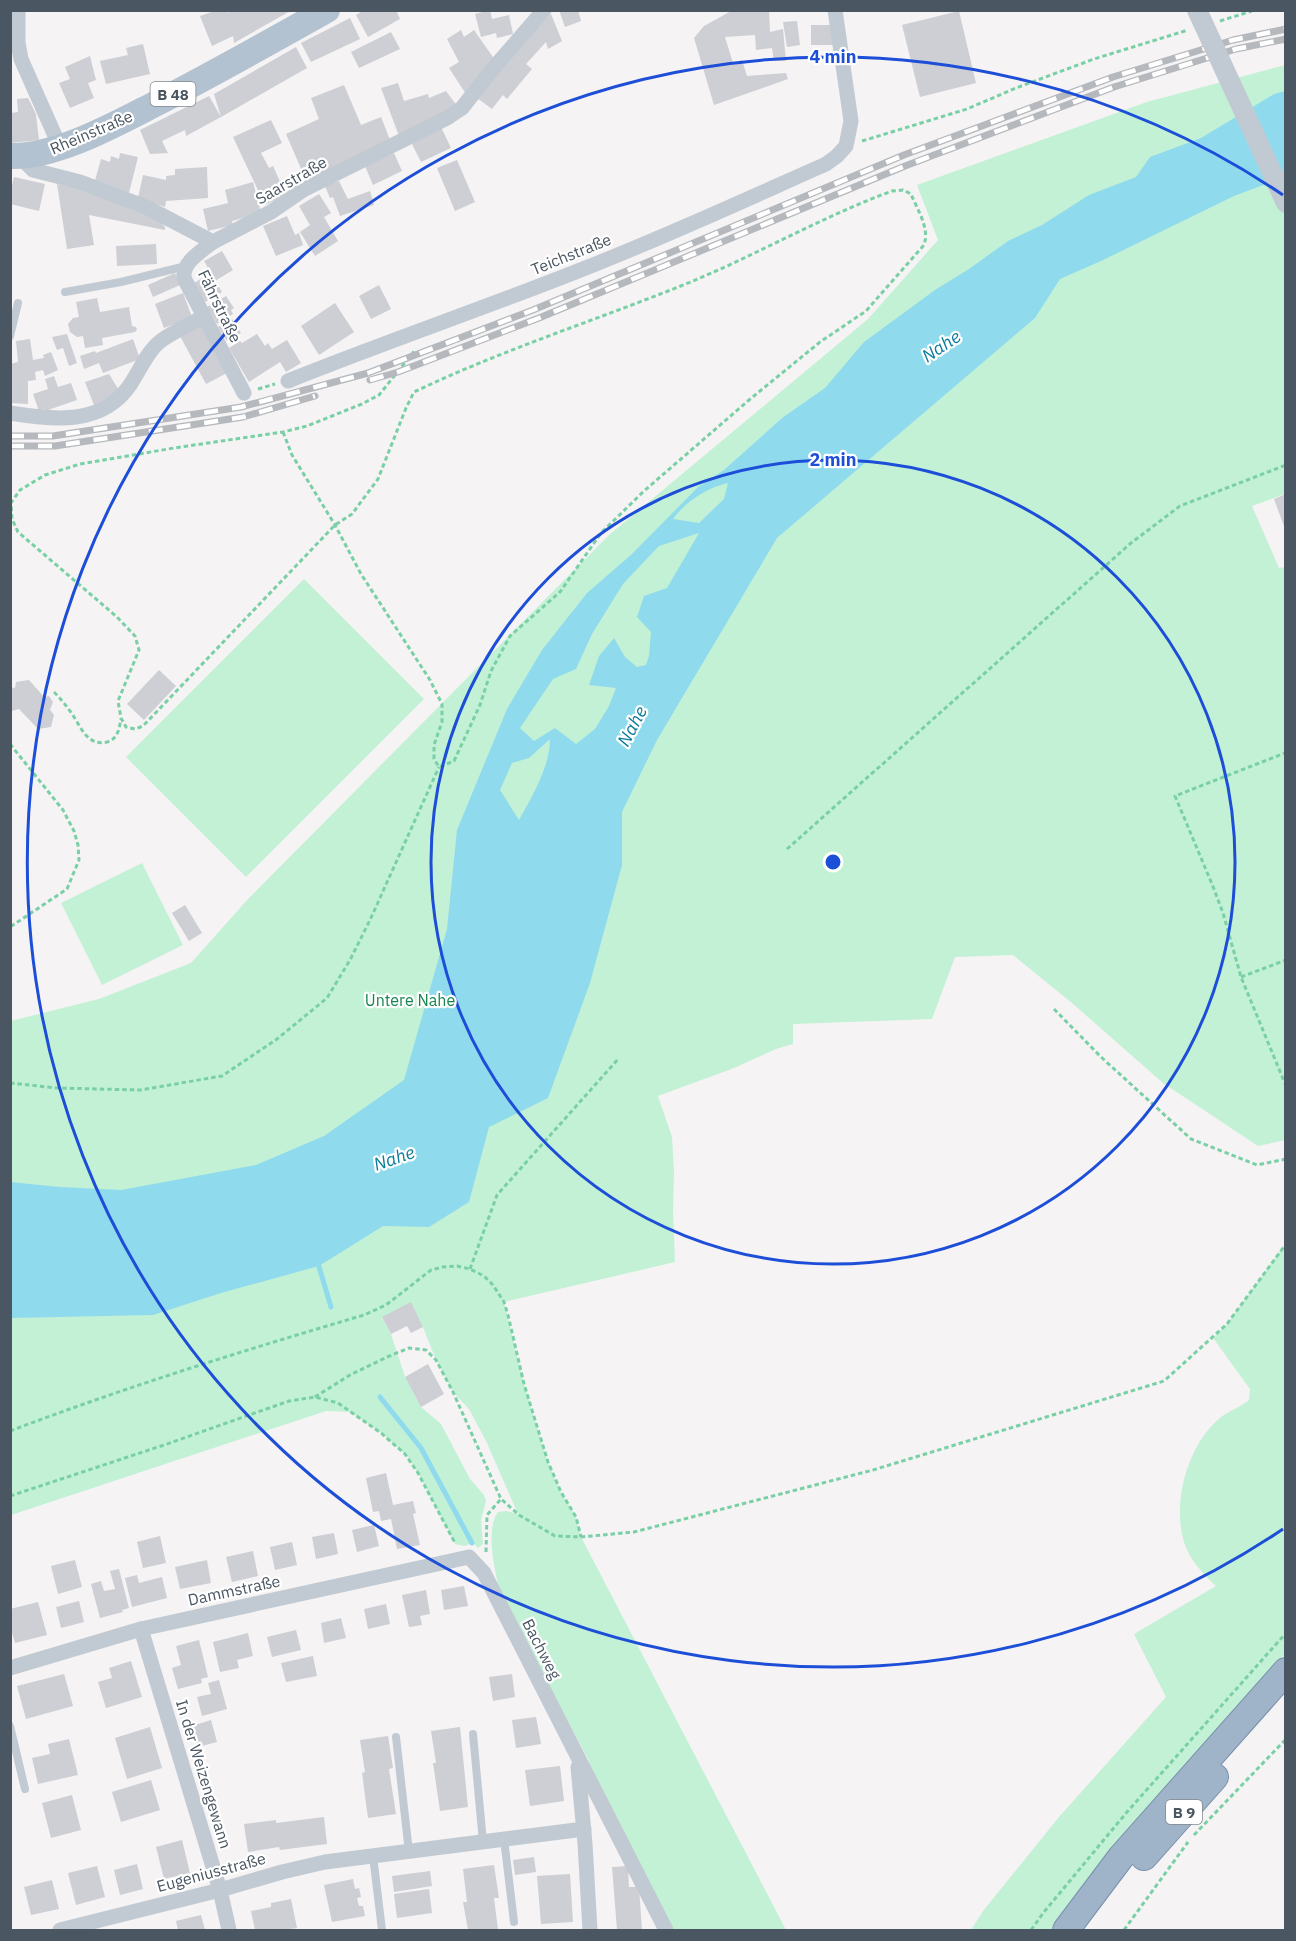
<svg xmlns="http://www.w3.org/2000/svg" width="1296" height="1941" font-family="'IBM Plex Sans',sans-serif">
	<style>
		.green { fill: #c3f1d5 }
		.water { fill: #90daee; fill-rule: evenodd }
		.lines { fill: none; stroke-linecap: round; stroke-linejoin: round }
		.stream { stroke: #90daee; stroke-width: 5 }
		.building { fill: #cdcfd5 }
		.trunk-casing { stroke: #7690ad; stroke-width: 28 }
		.path { stroke: #7ad0a6; stroke-width: 3; stroke-dasharray: 4.5 3; stroke-linecap: butt }
		.service { stroke: #c1cad2; stroke-width: 8 }
		.minor { stroke: #c1cad2; stroke-width: 15 }
		.primary { stroke: #b3c2d1; stroke-width: 26 }
		.trunk { stroke: #9fb4c9; stroke-width: 26 }
		.rail-casing { stroke: #b5b8bd; stroke-width: 7 }
		.rail { stroke: #fff; stroke-width: 4.5; stroke-dasharray: 14; stroke-linecap: butt }
		.tertiary-bridge { stroke: #c1cad2; stroke-width: 20 }
		.ring { fill: none; stroke: #1d4ed8; stroke-width: 3 }
		.labels { text-anchor: middle; dominant-baseline: central; stroke-width: 4.5; stroke-linejoin: round; paint-order: stroke }
		.shield { fill: #fff; stroke: #808990; stroke-width: 1.5 }
		.shield-label { font-size: 15px; font-weight: bold; fill: #4a5661 }
		.street-label { font-size: 16px; fill: #4a5661; stroke: #fff }
		.park-label { font-size: 16px; fill: #17864f; stroke: #fff }
		.water-label { font-size: 18px; font-style: italic; fill: #0c7c9b; stroke: #fff }
		.centre { fill: #1d4ed8; stroke: #fff; stroke-width: 3 }
		.ring-label { font-size: 18px; text-anchor: middle; font-weight: bold; fill: #1d4ed8; stroke: #fff; stroke-width: 4.5; stroke-linejoin: round; paint-order: stroke }
	</style>
	<rect width="100%" height="100%" fill="#f5f3f3"/>
	<g class="green">
		<path d="M1285 65V494L1252 506 1279 568 1285 567V1140L1258 1146 1163 1083 1072 1003 1013 955 955 957 932 1019 793 1024V1044L776 1049 734 1068 658 1096 672 1137 674 1172 673 1211 675 1262 504 1302 524 1384 548 1462 561 1492 576 1517 581 1537 786 1930H666L593 1789 589 1761 500 1593C495 1572 485 1529 498 1512L506 1511 518 1514 486 1441 469 1409 453 1392 436 1360 423 1327 411 1303 382 1318 391 1334 405 1377 421 1407 441 1424 470 1479 484 1495 486 1501 481 1520 483 1544 478 1548 473 1543 464 1546 455 1544 418 1473 405 1454 381 1433 350 1412 326 1411 11 1515V1021L99 999 191 963 249 898 609 535 868 319 938 240 917 185 1147 102Z"/>
		<polygon points="304,579 424,699 246,877 126,757"/>
		<polygon points="142,863 183,945 102,985 61,903"/>
		<path d="M1285 1244V1654L1088 1883 1053 1930H971L983 1911 1059 1817 1166 1697 1134 1634 1216 1586C1204 1575 1190 1560 1185 1545 1171 1504 1187 1445 1221 1417 1229 1411 1239 1408 1249 1400L1250 1389 1213 1338 1227 1324Z"/>
	</g>
	<path class="water" d="M1285 91V177L1234 196 1101 261 1060 279 1035 318 777 538 657 740 622 812V865L590 983 548 1098 489 1127 469 1202 429 1227 383 1226 319 1266 221 1293 153 1315 11 1318 10 1182 60 1187 121 1190 256 1165 324 1136 404 1080 447 929 457 830 507 709 542 650 587 593 632 554 698 487 724 470 782 418 825 388 864 342 935 290 969 269 1008 241 1042 225 1089 195 1136 177 1150 157 1201 138 1274 94ZM728 483 724 499 699 523 673 519C686 501 707 488 728 483ZM699 533 667 588 644 596 637 617 651 632 649 656 646 665 637 667 625 657 614 638 599 656 589 685 616 688 609 706 595 729 576 744 555 728 534 741 520 728 553 679 576 669 592 634 623 584 659 546ZM550 739C550 766 532 797 519 820L500 790 512 763 529 758Z"/>
	<g class="lines">
		<g class="stream">
			<polyline points="317,1260 331,1307"/>
			<polyline points="380,1397 421,1448 472,1543"/>
		</g>
	</g>
	<g class="building">
		<polygon points="217,10 227,10 227,13 231,10 292,10 234,43 233,36 212,46 200,16"/>
		<polygon points="364,10 396,10 400,19 368,37 356,15"/>
		<polygon points="490,10 492,19 509,15 513,34 497,38 496,33 481,37 475,14"/>
		<polygon points="559,10 578,10 581,21 565,27"/>
		<polygon points="733,10 769,10 770,32 783,29 786,61 774,61 772,48 756,50 755,35 725,37 733,63 742,60 747,76 786,73 788,79 714,105 694,38 704,26"/>
		<polygon points="959,11 976,83 920,97 902,25"/>
		<polygon points="551,14 562,41 548,49 546,42 526,64 532,69 507,99 503,95 492,109 477,98 533,31"/>
		<polygon points="350,18 360,39 311,62 301,43"/>
		<polygon points="797,21 800,45 787,47 783,22"/>
		<rect x="811" y="25" width="23" height="20"/>
		<polygon points="461,30 464,37 474,30 495,60 466,94 449,68 459,62 447,39"/>
		<polygon points="391,32 400,49 359,68 351,52"/>
		<polygon points="143,44 150,74 106,84 100,61 128,55 126,48"/>
		<polygon points="296,47 307,68 221,117 186,136 185,130 162,141 168,153 150,154 140,130 209,96 221,117 214,94"/>
		<polygon points="90,56 96,80 88,83 94,98 70,108 59,83 70,79 65,67"/>
		<polygon points="398,83 404,101 428,94 429,98 446,91 457,106 399,136 381,88"/>
		<polygon points="344,85 361,125 381,117 390,140 372,151 306,180 286,134 319,119 311,98"/>
		<polygon points="28,98 36,114 39,140 10,143 10,113 18,112 17,99"/>
		<polygon points="271,120 282,143 261,153 269,168 273,166 286,195 265,205 233,137"/>
		<polygon points="441,127 451,148 421,162 411,142"/>
		<polygon points="120,153 138,157 129,193 94,184 101,159 110,162 111,156 119,159"/>
		<polygon points="394,153 402,171 373,185 365,166"/>
		<polygon points="457,160 475,202 455,211 437,168"/>
		<polygon points="207,167 208,198 166,201 165,207 138,198 143,175 166,180 166,176 175,175 175,169"/>
		<polygon points="14,177 45,184 39,211 10,204 10,193"/>
		<polygon points="339,181 348,199 370,191 374,205 340,216 333,197 330,198 325,186"/>
		<polygon points="253,182 261,213 232,221 233,225 208,231 203,209 228,203 225,190"/>
		<polygon points="57,184 85,189 157,218 165,227 165,230 89,215 94,245 67,249"/>
		<polygon points="319,194 331,213 324,217 338,241 315,256 300,232 310,225 299,206"/>
		<polygon points="287,216 295,235 299,233 303,245 276,256 263,226"/>
		<polygon points="156,244 157,264 117,266 116,246"/>
		<polygon points="222,251 233,270 215,281 222,292 205,302 194,283 211,273 204,261"/>
		<polygon points="175,273 180,285 153,297 148,285"/>
		<polygon points="379,285 391,309 371,319 359,296"/>
		<polygon points="183,293 192,317 164,328 155,304"/>
		<polygon points="226,296 234,308 231,310 233,314 217,324 207,307"/>
		<polygon points="97,298 100,312 129,307 132,326 136,327 137,330 135,332 102,338 103,345 85,348 83,336 77,337 70,332 68,324 73,318 79,317 76,302"/>
		<polygon points="335,303 354,332 319,355 301,326"/>
		<polygon points="232,319 241,333 227,341 218,327"/>
		<polygon points="201,324 227,373 206,384 180,336"/>
		<polygon points="67,334 77,363 69,366 63,348 57,350 52,337"/>
		<polygon points="257,334 265,346 268,343 272,349 287,340 301,363 286,372 280,362 249,382 229,348 240,341 242,343"/>
		<polygon points="30,339 33,360 44,358 43,355 51,352 58,370 45,376 43,370 35,372 36,380 28,381 28,404 10,403 10,364 18,362 16,341"/>
		<polygon points="133,339 140,359 103,373 99,363 84,369 80,356 95,351 96,353"/>
		<polygon points="109,374 120,392 94,405 85,382"/>
		<polygon points="54,376 58,387 71,383 77,400 45,411 44,409 39,411 33,394 48,389 45,379"/>
		<polygon points="1286,494 1286,529 1285,529 1274,499"/>
		<polygon points="159,670 176,686 144,720 127,704"/>
		<polygon points="29,680 44,697 49,696 53,702 50,710 54,715 51,727 38,729 19,709 12,711 10,708 10,687 15,688 16,682"/>
		<polygon points="185,905 202,933 189,941 172,913"/>
		<polygon points="411,1302 423,1327 411,1333 407,1326 391,1334 382,1317"/>
		<polygon points="428,1364 444,1394 421,1407 405,1377"/>
		<polygon points="386,1473 393,1505 413,1501 416,1513 413,1514 420,1545 397,1549 391,1519 381,1521 379,1511 373,1512 366,1478"/>
		<polygon points="374,1525 379,1546 357,1552 352,1530"/>
		<polygon points="334,1533 338,1554 316,1559 312,1537"/>
		<polygon points="160,1536 166,1563 143,1568 137,1542"/>
		<polygon points="292,1542 297,1565 275,1570 270,1547"/>
		<polygon points="253,1551 258,1576 232,1582 226,1557"/>
		<polygon points="75,1560 82,1587 58,1594 51,1566"/>
		<polygon points="207,1560 211,1583 180,1589 175,1567"/>
		<polygon points="119,1569 129,1608 122,1610 123,1612 100,1618 91,1584 101,1581 104,1591 115,1589 110,1571"/>
		<polygon points="137,1575 139,1583 162,1577 167,1598 132,1607 125,1578"/>
		<polygon points="464,1586 468,1606 444,1610 441,1590"/>
		<polygon points="426,1590 430,1614 420,1616 422,1625 409,1627 402,1595"/>
		<polygon points="79,1601 84,1622 61,1628 56,1607"/>
		<polygon points="38,1602 47,1635 15,1643 10,1626 10,1609"/>
		<polygon points="386,1604 390,1624 368,1629 364,1609"/>
		<polygon points="341,1618 346,1638 324,1643 321,1623"/>
		<polygon points="296,1630 301,1650 272,1657 267,1637"/>
		<polygon points="248,1633 253,1656 237,1660 239,1668 220,1672 213,1642"/>
		<polygon points="199,1640 208,1677 201,1679 202,1683 178,1689 172,1668 181,1665 176,1646"/>
		<polygon points="313,1656 317,1676 286,1682 281,1663"/>
		<polygon points="131,1661 142,1697 106,1708 98,1682 112,1678 109,1668"/>
		<polygon points="64,1674 73,1706 26,1719 17,1686"/>
		<polygon points="512,1674 515,1697 493,1701 489,1677"/>
		<polygon points="219,1680 227,1709 202,1716 197,1697 211,1694 208,1683"/>
		<polygon points="536,1717 541,1744 516,1748 512,1720"/>
		<polygon points="211,1720 217,1742 198,1747 192,1726"/>
		<polygon points="150,1727 162,1768 127,1779 115,1738"/>
		<polygon points="460,1727 468,1807 440,1811 433,1763 436,1763 431,1731"/>
		<polygon points="388,1736 393,1768 389,1769 396,1814 368,1818 362,1773 365,1772 360,1740"/>
		<polygon points="69,1739 78,1775 38,1784 32,1758 50,1754 48,1744"/>
		<polygon points="560,1766 564,1801 530,1806 525,1770"/>
		<polygon points="151,1780 160,1810 121,1822 112,1792"/>
		<polygon points="72,1795 81,1830 51,1838 42,1803"/>
		<polygon points="324,1817 327,1844 280,1850 279,1847 248,1852 244,1824 276,1820 276,1823"/>
		<polygon points="182,1840 190,1873 164,1879 156,1847"/>
		<polygon points="534,1857 536,1872 515,1875 513,1860"/>
		<polygon points="137,1864 143,1889 120,1895 114,1870"/>
		<polygon points="494,1865 499,1898 494,1898 498,1930 468,1930 463,1902 467,1902 463,1869"/>
		<polygon points="97,1866 105,1897 76,1905 68,1873"/>
		<polygon points="628,1866 629,1887 639,1887 642,1930 617,1930 612,1867"/>
		<polygon points="430,1871 432,1886 394,1892 392,1876"/>
		<polygon points="570,1874 573,1922 541,1924 537,1876"/>
		<polygon points="353,1879 355,1889 359,1888 361,1897 357,1898 359,1906 363,1906 365,1916 332,1922 324,1885"/>
		<polygon points="52,1880 59,1909 31,1915 24,1887"/>
		<polygon points="429,1889 432,1913 397,1918 394,1894"/>
		<polygon points="291,1899 297,1928 283,1930 255,1930 251,1911 271,1907 271,1903"/>
		<polygon points="201,1915 205,1930 178,1930 176,1921"/>
	</g>
	<g class="lines">
		<defs>
			<g id="trunk">
				<polyline points="1144,1857 1215,1777"/>
				<polyline points="1066,1930 1121,1857 1286,1671"/>
			</g>
		</defs>
		<use href="#trunk" class="trunk-casing"/>
		<g class="path">
			<polyline points="1220,21 1255,10"/>
			<polyline points="862,141 967,109 1016,88 1094,59 1188,30"/>
			<polyline points="258,389 275,384"/>
			<path d="M283 432 292 455 335 525 361 574 430 680 442 704V722L434 745V759L439 767 454 761 480 705 491 671 510 636 560 592 601 533 644 491 749 400 820 342 866 311 924 245C930 228 917 209 911 194L903 190 892 191C824 216 760 253 693 281 600 319 504 349 414 392L406 408 378 479 352 514 335 525 143 726 135 729 126 727 121 718 118 701 139 650 135 636 117 617 18 532 12 519 11 503 20 490 45 475 80 464 174 448 283 432 307 426 362 404 379 395 415 350"/>
			<path d="M54 692C60 698 65 704 70 711 80 724 86 747 107 742 118 739 119 729 121 719"/>
			<polyline points="10,744 63,810 74,831 78,845 79,860 67,889 10,927"/>
			<polyline points="1286,755 1285,753 1175,796 1212,884 1223,913 1241,977 1286,1086"/>
			<polyline points="787,849 1131,543 1180,506 1286,465"/>
			<polyline points="1241,977 1286,960"/>
			<polyline points="1054,1009 1101,1057 1191,1139 1257,1165 1286,1159"/>
			<polyline points="10,1083 57,1088 140,1090 222,1076 277,1039 327,998 350,960 370,920 439,767"/>
			<polyline points="470,1269 497,1195 619,1058"/>
			<polyline points="315,1397 350,1375 387,1357 409,1348 426,1350 436,1360 453,1392 501,1499 519,1515 555,1536 581,1537 634,1532 873,1470 1164,1381 1227,1324 1286,1244"/>
			<path d="M10 1431C126 1387 245 1350 364 1315L386 1305 431 1270 443 1267 457 1266 470 1269 484 1276 493 1285 504 1302 508 1315 524 1384 548 1462 561 1492 576 1517 581 1537"/>
			<polyline points="10,1496 164,1445 289,1401 315,1397 338,1403 381,1433 405,1454 418,1473 455,1543"/>
			<polyline points="486,1552 487,1515 501,1499"/>
			<polyline points="1194,1835 1286,1739"/>
			<polyline points="1031,1930 1044,1912 1127,1812 1286,1633"/>
			<polyline points="1124,1930 1188,1842"/>
		</g>
		<g class="service">
			<polyline points="65,292 121,282 186,266"/>
			<polyline points="10,336 18,303"/>
			<polyline points="10,1726 25,1789"/>
			<polyline points="473,1734 483,1842"/>
			<polyline points="396,1737 409,1852"/>
			<polyline points="504,1839 514,1922"/>
			<polyline points="373,1856 382,1930"/>
		</g>
		<g class="minor">
			<polyline points="18,10 18,43 21,59 60,147"/>
			<polyline points="20,157 33,170 80,182 146,207 213,242 271,212 303,190 447,118 462,108 491,71 544,10"/>
			<path d="M213 242C202 251 182 262 184 278L244 393"/>
			<path d="M288 381C385 342 485 308 583 269 665 237 745 200 826 164L837 156 846 146 851 121 835 10"/>
			<path d="M10 413C53 420 102 426 130 385 140 370 148 350 162 340 175 331 190 324 203 317"/>
			<polyline points="141,1629 220,1890 229,1930"/>
			<polyline points="10,1668 141,1629 469,1557 484,1573 666,1930"/>
			<polyline points="578,1767 585,1844 590,1930"/>
			<polyline points="60,1930 220,1890 282,1872 325,1862 584,1829"/>
		</g>
		<path class="primary" d="M10 156C55 158 116 124 155 104 213 74 270 42 327 10"/>
		<use href="#trunk" class="trunk"/>
		<defs>
			<g id="rail">
				<polyline points="370,380 398,372 539,318 905,166 1114,87 1236,49 1286,39"/>
				<polyline points="10,436 53,436 241,407 368,373 533,310 904,155 1113,77 1233,40 1286,29"/>
				<polyline points="10,446 55,446 243,417 315,396"/>
			</g>
		</defs>
		<use href="#rail" class="rail-casing"/>
		<use href="#rail" class="rail"/>
		<polyline class="tertiary-bridge" points="1197,10 1286,203"/>
	</g>
	<g class="ring">
		<circle cx="833" cy="862" r="402"/>
		<path d="M1283 1529A805 805 0 1 1 1283 195"/>
	</g>
	<g class="labels">
		<g class="shield">
			<rect x="150.5" y="82" width="45" height="24" rx="4.5"/>
			<rect x="1166" y="1800" width="36" height="24" rx="4.5"/>
		</g>
		<g class="shield-label">
			<text x="173" y="94">B 48</text>
			<text x="1184" y="1812">B 9</text>
		</g>
		<g class="street-label">
			<text transform="translate(91 132) rotate(-23)">Rheinstraße</text>
			<text transform="translate(291 180) rotate(-30)">Saarstraße</text>
			<text transform="translate(571 254) rotate(-22)">Teichstraße</text>
			<text transform="translate(220 306) rotate(64)">Fährstraße</text>
			<text transform="translate(234 1590) rotate(-12)">Dammstraße</text>
			<text transform="translate(542 1649) rotate(63)">Bachweg</text>
			<text transform="translate(204 1774) rotate(73)">In der Weizengewann</text>
			<text transform="translate(211 1872) rotate(-15)">Eugeniusstraße</text>
		</g>
		<g class="park-label">
			<text x="410" y="1000">Untere Nahe</text>
		</g>
		<g class="water-label">
			<text transform="translate(941 346) rotate(-34)">Nahe</text>
			<text transform="translate(632 726) rotate(-62)">Nahe</text>
			<text transform="translate(394 1158) rotate(-19)">Nahe</text>
		</g>
	</g>
	<circle cx="833" cy="862" r="9" class="centre"/>
	<g class="ring-label">
		<text x="833" y="63">4 min</text>
		<text x="833" y="466">2 min</text>
	</g>
	<rect width="1296" height="1941" fill="none" stroke="#4a5661" stroke-width="24"/>
</svg>
